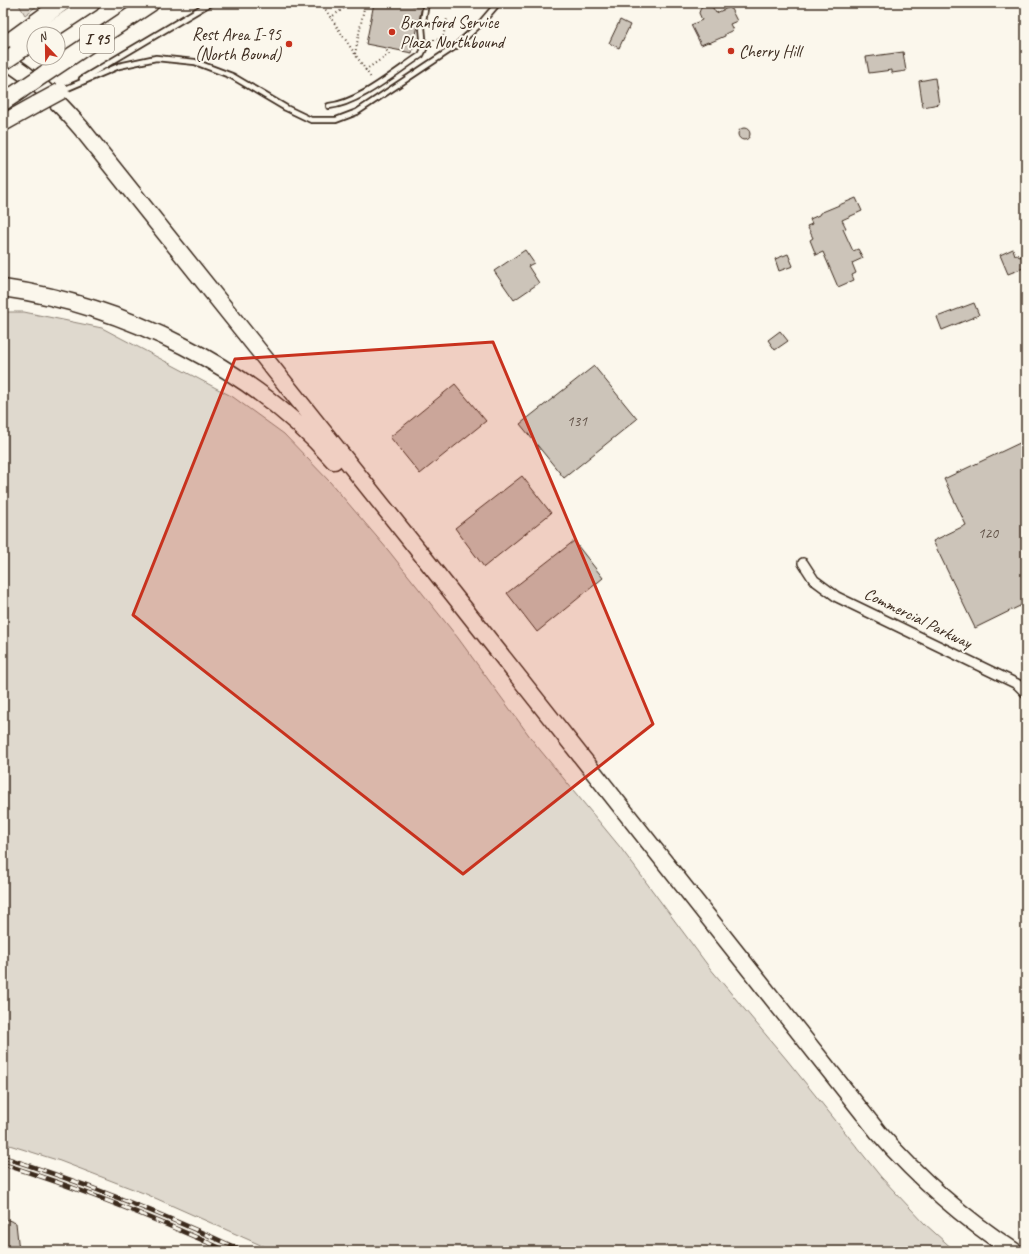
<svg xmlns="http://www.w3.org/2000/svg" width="1029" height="1254" font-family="Caveat,sans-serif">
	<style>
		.green { fill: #dfd9ce; stroke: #8d8276 }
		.building { fill: #ccc4b9; stroke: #3b2a1e }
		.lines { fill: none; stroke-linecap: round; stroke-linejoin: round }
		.lane-casing { stroke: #3b2a1e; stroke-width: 8 }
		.street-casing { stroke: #3b2a1e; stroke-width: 12 }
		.highway-casing { stroke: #3b2a1e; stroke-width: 19 }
		.path { stroke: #3b2a1e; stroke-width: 2; stroke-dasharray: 1 3; stroke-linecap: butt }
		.lane { stroke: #fbf7ec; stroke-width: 4.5 }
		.street { stroke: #fbf7ec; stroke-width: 9 }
		.highway { stroke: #fbf7ec; stroke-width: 16 }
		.rail-casing { stroke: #3b2a1e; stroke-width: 4.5 }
		.rail { stroke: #fbf7ec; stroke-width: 3; stroke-dasharray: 9; stroke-linecap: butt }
		.highway-bridge-casing { stroke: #3b2a1e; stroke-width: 19; stroke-linecap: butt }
		.highway-bridge { stroke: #fbf7ec; stroke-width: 16 }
		.marked { fill: #c8321e; fill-opacity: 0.2; stroke: #c8321e; stroke-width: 3; stroke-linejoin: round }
		.poi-dot { fill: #c8321e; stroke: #fbf7ec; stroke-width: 1.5 }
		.labels { text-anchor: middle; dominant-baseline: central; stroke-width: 4; stroke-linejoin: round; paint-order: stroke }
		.number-label { font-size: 15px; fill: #5f5045 }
		.shield { fill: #fbf7ec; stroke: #75685c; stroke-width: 1 }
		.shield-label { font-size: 16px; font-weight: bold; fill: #3b2a1e }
		.poi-label { font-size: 17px; fill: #3b2a1e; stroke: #fbf7ec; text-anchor: start }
		.street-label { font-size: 17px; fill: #3b2a1e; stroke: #fbf7ec }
	</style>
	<rect width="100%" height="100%" fill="#fbf7ec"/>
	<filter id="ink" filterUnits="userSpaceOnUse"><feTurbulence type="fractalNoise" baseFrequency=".025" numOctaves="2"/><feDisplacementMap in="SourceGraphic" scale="8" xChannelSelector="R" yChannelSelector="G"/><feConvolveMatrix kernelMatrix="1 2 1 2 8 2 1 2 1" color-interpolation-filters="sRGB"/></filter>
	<g filter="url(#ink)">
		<g class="green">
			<polygon points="18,3 41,3 25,15"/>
			<polygon points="3,312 24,312 102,328 233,397 284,434 330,482 388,550 458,638 536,745 620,847 709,967 787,1060 881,1177 925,1224 955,1251 274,1251 146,1194 60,1161 3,1143"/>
		</g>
		<g class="building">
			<polygon points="374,3 412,3 412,5 422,7 412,53 366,44"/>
			<polygon points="708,4 713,8 716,13 730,7 737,21 730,24 733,30 725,34 725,36 709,43 708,42 701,45 691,25 702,20 699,13 701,7"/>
			<polygon points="620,20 630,25 619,48 609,43"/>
			<polygon points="903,52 906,71 892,73 892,70 869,73 866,57"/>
			<polygon points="935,78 939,104 923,107 919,81"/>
			<circle cx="744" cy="134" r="6"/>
			<polygon points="856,198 862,211 842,220 846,228 843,229 853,251 858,249 863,258 852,263 856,273 852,275 854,280 838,287 823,252 816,255 810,240 813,238 807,226 812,224 810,219 819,215 820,213"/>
			<polygon points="1013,249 1015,255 1017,254 1019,257 1021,256 1022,258 1026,257 1026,267 1008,274 1000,255"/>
			<polygon points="525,250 534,263 528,266 539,283 514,300 494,271"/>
			<polygon points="788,254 793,266 779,271 775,259"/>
			<polygon points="974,303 979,315 942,330 937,317"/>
			<polygon points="780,331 788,341 775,350 768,340"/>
			<polygon points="594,366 637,419 564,478 520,424"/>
			<polygon points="455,384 486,421 420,474 390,437"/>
			<polygon points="1026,440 1026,603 975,628 933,541 966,525 944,479"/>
			<polygon points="522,476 551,513 484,567 455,528"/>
			<polygon points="574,541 603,578 537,632 507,593"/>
			<polygon points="3,1218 16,1223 19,1251 3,1251"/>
		</g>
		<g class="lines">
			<defs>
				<g id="lane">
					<polyline points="82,79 210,3"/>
					<polyline points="63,90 119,66 156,58 195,62 232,76 286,108 311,120 336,120 357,112 456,46 481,23 498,3"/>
					<path d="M329 106C359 103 395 72 421 55L424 49 422 27 426 3"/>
				</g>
				<polyline id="street" points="803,563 814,580 837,597 1017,684 1026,693"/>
				<g id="highway">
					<polyline points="45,34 92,3"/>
					<polyline points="3,46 62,3"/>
					<polyline points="15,54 34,41"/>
					<path d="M3 59C33 77 58 101 81 128L422 555 878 1132C918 1178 963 1218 1014 1251"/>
					<polyline points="43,75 151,3"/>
					<polyline points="3,102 21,90"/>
					<polyline points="3,123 37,104"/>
					<path d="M3 288C124 305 253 368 334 461"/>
				</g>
			</defs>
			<use href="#lane" class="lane-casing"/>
			<use href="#street" class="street-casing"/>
			<use href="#highway" class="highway-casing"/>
			<g class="path">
				<polyline points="321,3 371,78"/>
				<polyline points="330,18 347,6"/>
				<polyline points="431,41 434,41 434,39 439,40 443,37 447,19"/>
				<polyline points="355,54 365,3"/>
				<polyline points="365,70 389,54 385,48"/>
			</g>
			<use href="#lane" class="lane"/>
			<use href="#street" class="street"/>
			<use href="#highway" class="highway"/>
			<defs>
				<g id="rail">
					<path d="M3 1157C85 1183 165 1215 243 1251"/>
					<path d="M3 1164C79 1188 154 1218 227 1251"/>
				</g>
			</defs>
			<use href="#rail" class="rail-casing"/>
			<use href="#rail" class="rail"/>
			<defs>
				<g id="highway-bridge">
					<polyline points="3,62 15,54"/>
					<polyline points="21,90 43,75"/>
					<polyline points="37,104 61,91"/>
				</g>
			</defs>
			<use href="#highway-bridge" class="highway-bridge-casing"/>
			<use href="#highway-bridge" class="highway-bridge"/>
		</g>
	</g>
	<path class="marked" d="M493 342 653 724 463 874 133 615 235 359Z"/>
	<g class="poi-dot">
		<circle cx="392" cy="32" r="4"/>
		<circle cx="289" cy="44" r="4"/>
		<circle cx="731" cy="51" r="4"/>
	</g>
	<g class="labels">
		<g class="number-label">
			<text x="577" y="421">131</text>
			<text x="988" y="533">120</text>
		</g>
		<rect class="shield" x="80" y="25" width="34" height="28" rx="3"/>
		<g class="shield-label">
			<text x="97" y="39">I 95</text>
		</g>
		<g class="poi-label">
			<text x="400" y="22">Branford Service<tspan x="400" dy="20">Plaza Northbound</tspan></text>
			<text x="281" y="34" text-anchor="end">Rest Area I-95<tspan x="281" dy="20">(North Bound)</tspan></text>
			<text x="739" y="51">Cherry Hill</text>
		</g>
		<g class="street-label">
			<text transform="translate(918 618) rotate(26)">Commercial Parkway</text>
		</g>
	</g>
	<rect width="1029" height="1254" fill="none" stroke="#fbf7ec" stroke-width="16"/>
	<rect x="8" y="8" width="1013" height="1238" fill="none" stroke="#3b2a1e" stroke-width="1.5" filter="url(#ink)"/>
	<g transform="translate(46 46) rotate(338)"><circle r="19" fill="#fbf7ec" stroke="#aea59a"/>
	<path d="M0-3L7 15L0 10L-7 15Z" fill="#c8321e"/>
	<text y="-6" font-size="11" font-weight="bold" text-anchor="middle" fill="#3b2a1e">N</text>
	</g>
</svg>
